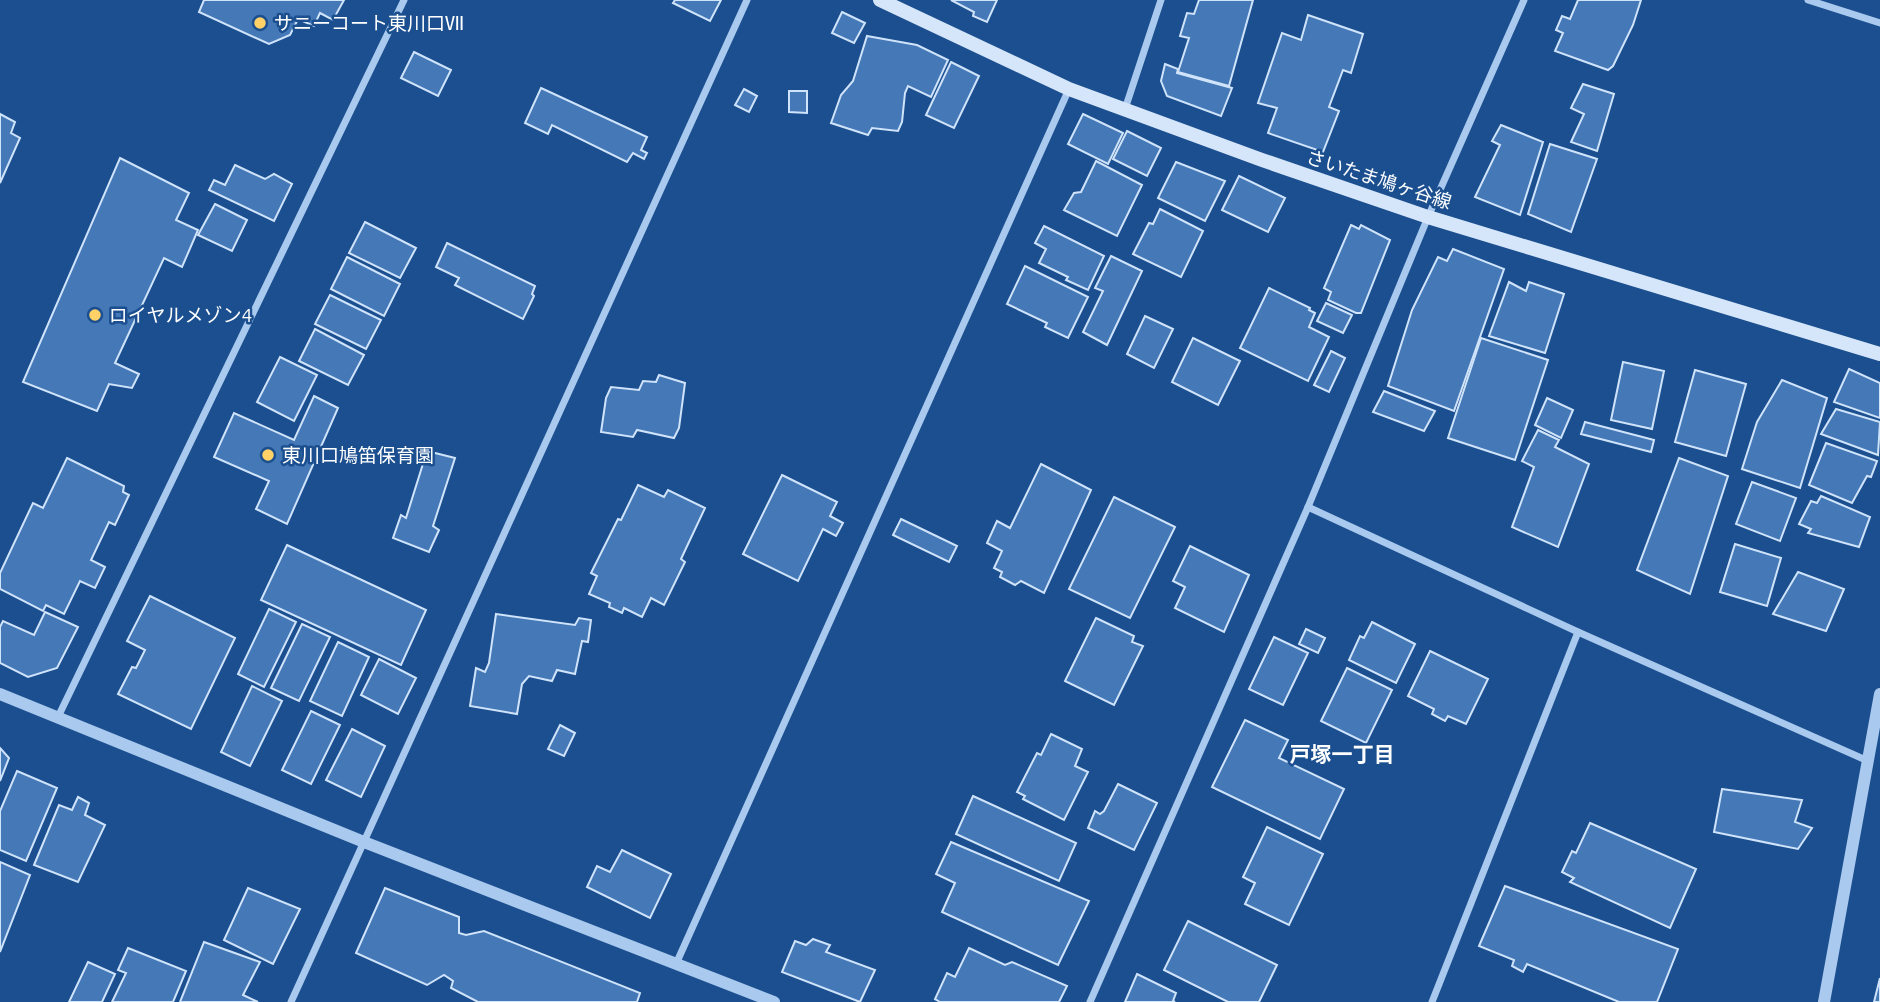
<svg xmlns="http://www.w3.org/2000/svg" width="1880" height="1002" font-family="Ubuntu,'Noto Sans JP',sans-serif">
	<style>
		.building { fill: #4478b7; stroke: #cfe3fa; stroke-width: 2 }
		.lines { fill: none; stroke-linecap: round; stroke-linejoin: round }
		.minor { stroke: #a9c9ee; stroke-width: 7 }
		.tertiary { stroke: #a9c9ee; stroke-width: 12 }
		.secondary { stroke: #d6e6fa; stroke-width: 14 }
		.poi-dot { fill: #ffd166; stroke: #1b4f8f; stroke-width: 2.5 }
		.labels { text-anchor: middle; dominant-baseline: central; stroke-width: 5; stroke-linejoin: round; paint-order: stroke }
		.poi-label { font-size: 19px; fill: #fff; stroke: #1b4f8f; text-anchor: start }
		.street-label { font-size: 19px; fill: #fff; stroke: #1b4f8f }
		.neighbourhood-label { font-size: 21px; font-weight: bold; fill: #fff; stroke: #1b4f8f }
	</style>
	<rect width="100%" height="100%" fill="#1b4f8f"/>
	<g class="building">
		<polygon points="204,0 344,0 333,20 320,13 314,26 298,19 290,35 269,44 199,12"/>
		<polygon points="675,0 721,0 710,21 673,3"/>
		<polygon points="951,0 997,0 987,22 973,16 974,12"/>
		<polygon points="1199,0 1253,0 1229,86 1178,72 1189,38 1180,36 1187,13 1194,14"/>
		<polygon points="1578,0 1641,0 1633,25 1613,66 1608,70 1555,51 1563,33 1556,30 1562,16 1570,19"/>
		<polygon points="842,12 865,23 854,43 832,33"/>
		<polygon points="1308,15 1363,34 1351,73 1343,70 1329,107 1339,111 1323,152 1268,133 1277,108 1258,103 1282,33 1301,40"/>
		<polygon points="867,36 917,45 948,60 931,97 908,86 905,93 902,122 898,131 872,128 868,135 831,123 841,95 853,81"/>
		<polygon points="414,52 451,70 438,96 401,78"/>
		<polygon points="951,62 979,76 954,128 926,115"/>
		<polygon points="1165,64 1178,69 1177,73 1232,88 1221,116 1167,96 1161,81"/>
		<polygon points="1583,84 1614,94 1597,151 1571,142 1584,114 1571,108"/>
		<polygon points="541,88 647,137 641,150 647,153 644,159 633,153 627,162 552,125 548,134 525,123"/>
		<polygon points="744,89 757,96 749,112 735,105"/>
		<polygon points="789,91 807,91 807,113 789,112"/>
		<polygon points="0,114 15,122 11,133 20,138 0,183"/>
		<polygon points="1083,114 1123,133 1108,164 1068,144"/>
		<polygon points="1501,125 1543,142 1520,215 1475,197 1500,145 1492,141"/>
		<polygon points="1127,131 1161,148 1147,176 1113,159"/>
		<polygon points="1550,144 1597,159 1571,232 1528,214"/>
		<polygon points="120,158 189,193 176,220 198,230 182,267 164,258 115,363 139,374 132,388 109,384 97,411 23,382"/>
		<polygon points="1096,161 1142,185 1117,236 1064,210 1074,193 1081,192"/>
		<polygon points="1176,162 1225,181 1205,221 1158,198"/>
		<polygon points="235,165 265,179 274,174 292,184 274,221 209,190 214,180 225,185"/>
		<polygon points="1239,176 1285,198 1268,232 1222,210"/>
		<polygon points="215,204 247,220 232,251 198,235"/>
		<polygon points="1160,209 1203,231 1181,277 1133,254 1149,223 1153,224"/>
		<polygon points="365,222 416,248 400,278 349,253"/>
		<polygon points="1351,225 1359,229 1361,225 1390,240 1361,313 1356,313 1328,300 1331,292 1324,288"/>
		<polygon points="1044,226 1104,256 1088,290 1066,280 1068,277 1039,263 1046,249 1035,243"/>
		<polygon points="447,243 535,286 532,294 534,296 523,319 455,285 459,278 436,267"/>
		<polygon points="1453,249 1504,269 1454,411 1388,386 1412,310 1438,257 1447,261"/>
		<polygon points="1111,256 1142,271 1107,345 1083,332 1103,291 1095,288"/>
		<polygon points="347,257 400,284 384,316 331,289"/>
		<polygon points="1025,266 1088,297 1068,338 1045,327 1047,323 1007,304"/>
		<polygon points="1509,282 1526,291 1529,282 1564,294 1545,353 1489,336"/>
		<polygon points="1269,288 1310,308 1309,310 1315,313 1309,327 1329,337 1308,381 1240,348"/>
		<polygon points="330,295 381,320 366,349 315,324"/>
		<polygon points="1326,303 1352,315 1343,333 1317,321"/>
		<polygon points="1145,316 1173,329 1154,368 1127,354"/>
		<polygon points="315,329 364,355 348,385 299,361"/>
		<polygon points="1193,338 1240,361 1218,405 1172,382"/>
		<polygon points="1481,338 1548,360 1515,460 1448,438"/>
		<polygon points="1331,351 1345,358 1329,392 1314,385"/>
		<polygon points="280,357 317,375 294,421 257,402"/>
		<polygon points="1623,362 1664,371 1652,429 1611,420"/>
		<polygon points="1849,369 1880,383 1880,418 1834,402"/>
		<polygon points="1695,370 1746,384 1726,456 1675,442"/>
		<polygon points="659,375 685,383 679,428 674,438 637,430 633,437 601,432 606,398 611,387 639,390 643,381 656,382"/>
		<polygon points="1782,380 1827,398 1800,488 1742,469 1757,422"/>
		<polygon points="1384,391 1435,411 1424,431 1373,412"/>
		<polygon points="314,396 338,408 287,524 256,509 269,481 214,457 234,413 294,440"/>
		<polygon points="1547,398 1573,410 1561,438 1535,425"/>
		<polygon points="1836,409 1880,422 1878,455 1821,434"/>
		<polygon points="1585,422 1654,440 1651,452 1581,434"/>
		<polygon points="1538,430 1559,440 1555,447 1589,464 1558,547 1512,527 1534,467 1522,461"/>
		<polygon points="1826,443 1877,461 1871,477 1867,476 1852,503 1809,485"/>
		<polygon points="427,451 455,458 433,526 439,530 429,552 393,538 401,515 406,518"/>
		<polygon points="67,458 124,486 123,492 129,495 115,525 109,522 91,560 105,567 95,588 80,581 64,614 46,605 43,611 0,589 0,573 33,503 43,508"/>
		<polygon points="1679,458 1728,476 1690,594 1637,570"/>
		<polygon points="1041,464 1091,490 1044,593 1021,581 1015,585 1000,577 1002,572 994,568 1002,551 987,543 997,521 1010,528"/>
		<polygon points="782,475 837,502 830,516 843,523 836,536 823,529 798,581 743,554"/>
		<polygon points="1752,482 1796,498 1780,541 1736,524"/>
		<polygon points="638,485 664,497 668,490 705,508 681,559 685,562 664,605 651,598 642,617 624,608 622,613 609,607 610,603 589,594 597,576 591,573 618,519 621,520"/>
		<polygon points="1821,496 1870,517 1859,547 1808,533 1811,529 1799,524 1811,501 1817,503"/>
		<polygon points="1114,497 1175,527 1130,618 1069,589"/>
		<polygon points="901,519 957,546 949,562 893,535"/>
		<polygon points="1735,544 1781,558 1767,606 1720,592"/>
		<polygon points="287,545 426,610 401,665 261,600"/>
		<polygon points="1190,546 1249,575 1224,632 1175,608 1185,587 1173,581"/>
		<polygon points="1798,572 1844,589 1826,631 1773,614"/>
		<polygon points="150,596 235,638 191,729 118,694 132,667 136,668 145,650 127,641"/>
		<polygon points="269,609 296,622 264,687 238,674"/>
		<polygon points="45,612 78,627 57,668 28,677 0,663 0,627 3,621 34,635"/>
		<polygon points="496,614 575,625 579,618 591,620 588,642 582,641 575,674 557,670 552,681 529,676 522,684 517,714 470,706 476,668 485,672 489,663"/>
		<polygon points="1096,618 1134,636 1132,642 1143,646 1114,705 1065,681"/>
		<polygon points="1372,622 1415,644 1396,683 1349,660 1360,636 1364,638"/>
		<polygon points="302,624 330,637 299,701 271,688"/>
		<polygon points="1306,629 1325,638 1318,653 1299,644"/>
		<polygon points="1274,637 1308,653 1283,705 1249,689"/>
		<polygon points="338,642 369,657 342,716 310,701"/>
		<polygon points="1430,651 1488,679 1466,724 1448,716 1445,721 1432,714 1434,709 1408,696"/>
		<polygon points="379,659 416,678 398,714 361,695"/>
		<polygon points="1347,668 1392,690 1366,743 1321,721"/>
		<polygon points="252,686 282,701 250,766 221,752"/>
		<polygon points="311,711 340,725 311,784 282,770"/>
		<polygon points="1245,720 1288,740 1279,758 1344,789 1320,839 1212,787"/>
		<polygon points="560,725 575,733 564,756 548,749"/>
		<polygon points="352,729 385,746 361,797 326,780"/>
		<polygon points="1051,734 1082,749 1075,766 1088,772 1064,820 1023,799 1025,796 1017,792 1037,753 1041,755"/>
		<polygon points="0,748 9,758 0,781"/>
		<polygon points="17,771 57,788 26,861 0,850 0,811"/>
		<polygon points="1118,784 1157,803 1134,850 1088,828 1095,811 1100,814 1104,811"/>
		<polygon points="1722,789 1802,800 1795,822 1812,828 1798,849 1714,832"/>
		<polygon points="973,796 1076,843 1059,881 956,834"/>
		<polygon points="78,797 89,803 85,815 105,825 78,882 34,865 59,805 72,810"/>
		<polygon points="1590,823 1696,869 1670,928 1570,882 1574,878 1562,872 1572,851 1576,853"/>
		<polygon points="1267,827 1323,854 1289,925 1245,904 1255,883 1243,877"/>
		<polygon points="951,842 1089,901 1058,965 942,912 955,883 936,874"/>
		<polygon points="622,850 671,874 650,918 587,887 597,866 610,872"/>
		<polygon points="0,862 30,875 0,952"/>
		<polygon points="1505,886 1678,949 1657,1002 1619,1002 1527,964 1523,972 1512,966 1514,960 1479,946"/>
		<polygon points="248,888 300,909 273,964 224,940"/>
		<polygon points="385,888 459,917 459,933 466,935 484,931 640,993 637,1002 478,1002 451,988 453,981 444,975 427,985 356,953"/>
		<polygon points="1188,921 1277,965 1259,1002 1228,1002 1164,970"/>
		<polygon points="813,939 830,945 826,952 875,970 860,1002 782,972 795,941 806,945"/>
		<polygon points="204,942 260,962 243,995 258,1002 180,1002"/>
		<polygon points="128,948 186,971 173,1002 112,1002 126,973 118,970"/>
		<polygon points="969,948 1005,965 1012,962 1067,986 1059,1002 940,1002 935,999 947,973 955,977"/>
		<polygon points="88,962 115,974 102,1002 69,1002"/>
		<polygon points="1137,974 1176,993 1173,1001 1175,1002 1125,1002"/>
		<polygon points="1880,978 1880,1002 1874,1002"/>
	</g>
	<g class="lines">
		<g class="minor">
			<polyline points="1808,0 1880,23"/>
			<polyline points="1125,109 1161,0"/>
			<polyline points="1308,507 1578,632 1868,761"/>
			<polyline points="58,717 404,0"/>
			<polyline points="676,964 1069,89"/>
			<polyline points="291,1002 747,0"/>
			<polyline points="1090,1002 1308,507 1428,217 1524,0"/>
			<polyline points="1432,1002 1578,632"/>
		</g>
		<g class="tertiary">
			<polyline points="0,694 364,842 774,1002"/>
			<polyline points="1824,1002 1880,694"/>
		</g>
		<polyline class="secondary" points="880,0 1069,89 1262,160 1428,217 1880,354"/>
	</g>
	<g class="poi-dot">
		<circle cx="260" cy="23" r="7"/>
		<circle cx="95" cy="315" r="7"/>
		<circle cx="268" cy="455" r="7"/>
	</g>
	<g class="labels">
		<g class="poi-label">
			<text x="274" y="23">サニーコート東川口Ⅶ</text>
			<text x="109" y="315">ロイヤルメゾン4</text>
			<text x="282" y="455">東川口鳩笛保育園</text>
		</g>
		<g class="street-label">
			<text transform="translate(1379 179) rotate(18)">さいたま鳩ヶ谷線</text>
		</g>
		<g class="neighbourhood-label">
			<text x="1342" y="754">戸塚一丁目</text>
		</g>
	</g>
</svg>
